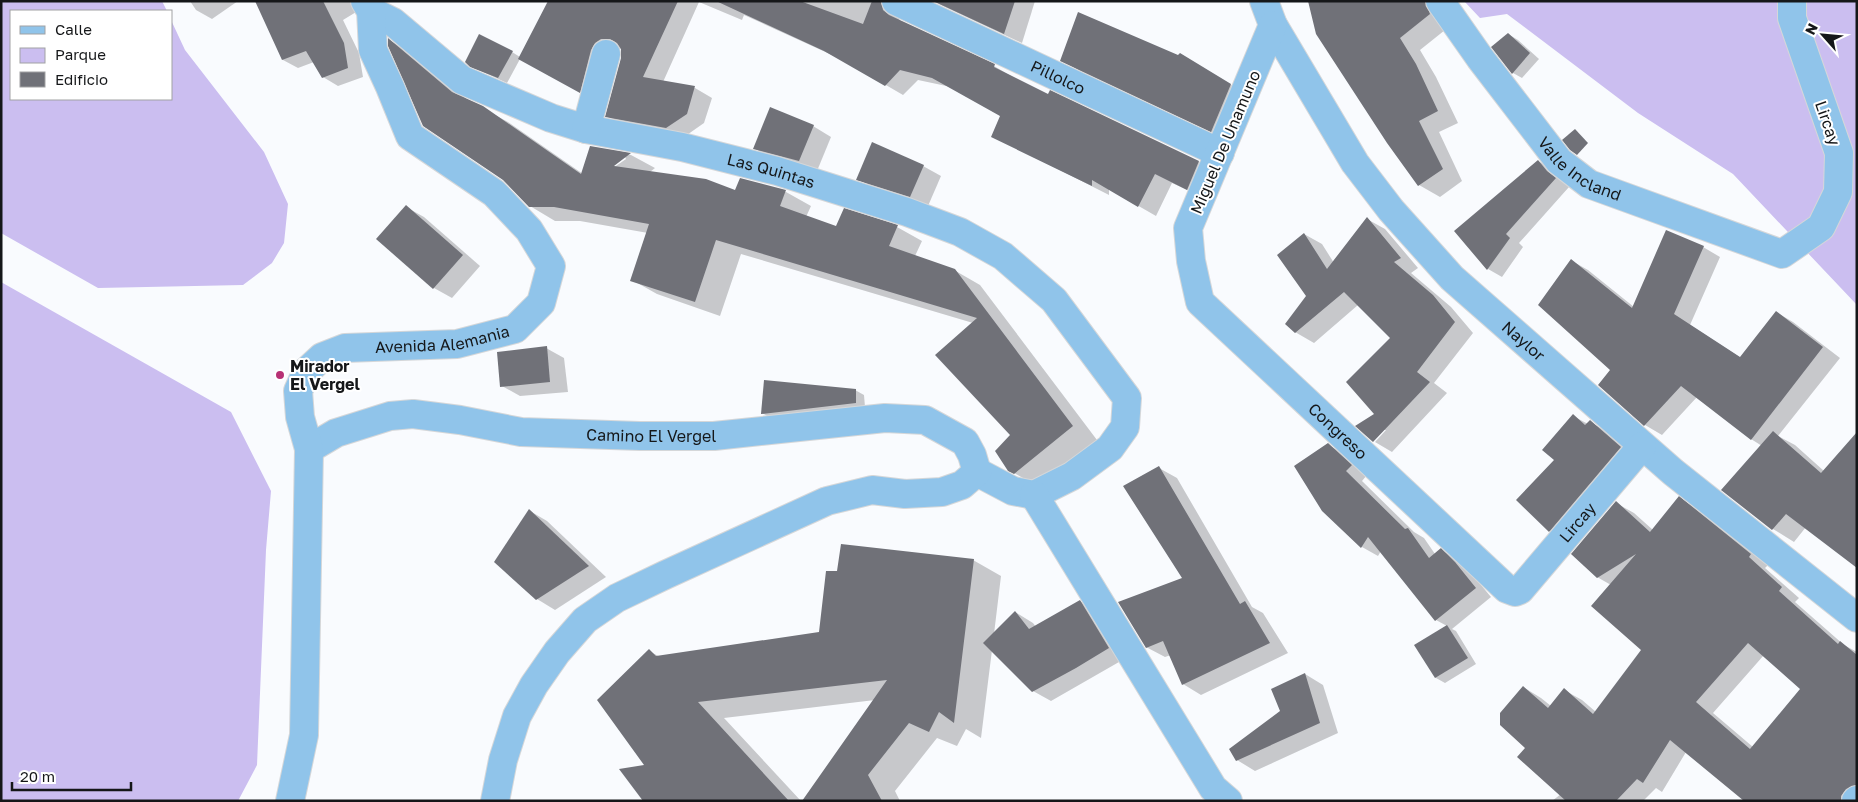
<svg xmlns="http://www.w3.org/2000/svg" width="1858" height="802" font-family="'Golos Text',sans-serif">
	<style>
		.green { fill: #cbbef0 }
		.shadow { fill: #0003; fill-rule: evenodd }
		.building { fill: #707178; fill-rule: evenodd }
		.lines { fill: none; stroke-linecap: round; stroke-linejoin: round }
		.minor-casing { stroke: #d5d7d9; stroke-width: 30 }
		.tertiary-casing { stroke: #d5d7d9; stroke-width: 30 }
		.minor { stroke: #90c4ea; stroke-width: 28 }
		.tertiary { stroke: #90c4ea; stroke-width: 28 }
		.poi-dot { fill: #b73175; stroke: #fff; stroke-width: 2 }
		.labels { text-anchor: middle; dominant-baseline: central; stroke-width: 4; stroke-linejoin: round; paint-order: stroke }
		.street-label { font-size: 16px; fill: #151719; stroke: #fff }
		.poi-label { font-size: 16px; font-weight: bold; fill: #151719; stroke: #fff; text-anchor: start }
	</style>
	<rect width="100%" height="100%" fill="#f9fbfe"/>
	<g class="green">
		<polygon points="1,1 162,1 167,11 11,11 11,99 171,99 171,20 185,50 264,152 288,204 284,243 272,263 243,285 98,288 1,233"/>
		<polygon points="1464,1 1857,1 1857,305 1733,174 1638,113 1507,14 1480,18"/>
		<polygon points="1,282 231,412 271,491 266,550 257,765 238,801 1,801"/>
	</g>
	<g class="shadow">
		<polygon points="190,1 238,1 212,19 196,10"/>
		<polygon points="256,1 369,1 366,6 343,20 359,53 363,77 338,86 323,77 314,62 298,68 283,60"/>
		<polygon points="549,1 901,1 897,12 900,21 994,66 1011,76 1011,77 1049,95 1199,162 1216,172 1205,198 1172,183 1156,216 1109,189 1109,195 993,136 1001,116 951,87 918,80 903,95 843,60 744,15 742,20 699,2 663,82 695,88 712,98 704,123 684,137 624,126 607,116 622,58 622,48 612,53 597,101 520,59 507,83 481,71 512,52 520,57"/>
		<polygon points="932,1 1035,1 1022,43"/>
		<polygon points="1313,1 1447,1 1450,26 1420,50 1436,77 1458,123 1439,132 1462,181 1440,197 1419,185"/>
		<polygon points="1508,34 1518,40 1539,59 1522,78 1513,73"/>
		<path d="M389 40 413 54 469 101 508 122 583 174 591 147 631 155 655 168 650 172 736 191 741 179 786 192 811 206 806 217 836 228 897 227 922 241 915 256 954 270 980 285 1097 440 1040 488 1009 470 1012 435 973 323 741 254 720 316 657 294 632 280 648 233 580 221H555L530 206ZM625 157 626 159 613 168V165Z"/>
		<polygon points="1179,57 1198,65 1249,96 1230,141 1080,71 1062,60"/>
		<polygon points="813,126 831,137 817,171 772,159 754,148"/>
		<polygon points="1538,161 1552,169 1561,180 1569,187 1519,243 1523,247 1502,277 1488,269 1456,231"/>
		<polygon points="923,166 941,176 928,206 876,189 858,179"/>
		<polygon points="406,207 424,217 480,266 452,298 434,288"/>
		<polygon points="1367,219 1385,229 1418,268 1411,273 1451,307 1473,333 1434,383 1447,393 1392,452 1375,442 1386,430 1383,430 1376,414 1391,338 1358,305 1314,343 1295,332 1308,297 1304,234 1322,244 1334,263"/>
		<polygon points="1703,247 1720,257 1690,325 1741,358 1776,312 1793,322 1840,358 1778,436 1795,445 1824,471 1806,527 1794,542 1773,529 1723,490 1762,446 1751,439 1697,397 1662,435 1645,425 1599,385 1612,370 1572,261 1588,270 1634,307"/>
		<polygon points="546,348 564,358 568,392 520,396 502,386"/>
		<polygon points="855,390 864,395 865,407 771,418 762,413"/>
		<polygon points="1573,416 1588,424 1590,422 1606,431 1636,457 1565,540 1550,531"/>
		<polygon points="1328,445 1345,454 1367,475 1362,481 1414,532 1424,538 1435,554 1441,550 1457,559 1471,573 1491,597 1452,629 1456,631 1476,664 1445,683 1436,678 1416,645 1447,626 1436,620 1381,551 1378,556 1362,547 1323,510"/>
		<polygon points="1159,468 1177,478 1252,607 1263,613 1288,653 1201,695 1183,684 1171,655 1165,657 1146,647 1184,578"/>
		<path d="M1679 498 1696 508 1768 565 1765 568 1799 598 1795 602 1844 645 1857 652V801H1746L1686 752 1662 792 1656 788 1643 801H1552L1561 794 1527 748 1523 687 1541 698 1551 706 1564 690 1582 700 1596 712 1643 650 1611 585 1597 577 1616 503 1634 513 1653 530ZM1764 655 1802 689 1753 747 1713 713Z"/>
		<polygon points="530,511 547,521 606,577 555,610 537,599 496,562"/>
		<polygon points="973,560 1001,576 994,634 1015,612 1033,623 1036,627 1080,601 1098,612 1126,658 1051,701 1033,691 992,650 981,738 966,729 957,746 937,738 895,791 900,801 804,801 875,700 724,718 801,801 644,801 649,651 660,657 820,634"/>
		<polygon points="1305,674 1323,685 1338,733 1255,771 1237,760 1281,712"/>
	</g>
	<g class="building">
		<polygon points="255,1 323,1 344,43 348,68 322,78 306,51 282,60"/>
		<polygon points="548,1 678,1 643,77 695,86 687,114 666,128 605,117 621,58 621,49 617,43 610,39 601,39 595,43 591,50 580,93 518,59"/>
		<polygon points="716,1 800,1 863,24 872,1 881,1 883,10 889,15 995,64 994,67 1048,94 1050,90 1199,161 1187,190 1155,174 1138,207 1092,180 1092,186 991,137 1000,116 932,78 900,70 885,86 824,51"/>
		<polygon points="933,1 1015,1 1004,34"/>
		<polygon points="1308,1 1425,1 1430,14 1400,38 1416,64 1438,111 1419,121 1443,169 1418,186 1387,143 1316,34"/>
		<polygon points="1078,12 1178,55 1180,53 1231,84 1211,132 1060,61"/>
		<polygon points="1508,33 1530,53 1512,74 1491,47"/>
		<polygon points="479,34 513,51 498,78 470,67 465,62"/>
		<polygon points="388,38 452,92 483,106 581,174 590,146 631,153 614,166 706,179 735,190 740,178 786,190 780,206 836,226 844,208 898,225 889,246 955,269 1073,426 1014,474 1008,471 995,451 1010,435 935,355 977,318 716,240 695,302 630,281 649,224 554,207 529,207 503,180 423,126 388,46"/>
		<polygon points="770,107 814,125 799,161 753,149"/>
		<polygon points="1575,129 1588,143 1577,155 1570,150 1562,140"/>
		<polygon points="872,142 924,165 910,197 856,180"/>
		<polygon points="1538,160 1547,171 1556,178 1506,234 1510,238 1487,270 1454,231"/>
		<polygon points="406,205 463,255 433,289 376,239"/>
		<polygon points="1367,217 1401,258 1394,262 1433,295 1455,322 1417,372 1430,382 1373,442 1355,426 1374,414 1346,382 1390,338 1344,292 1295,333 1285,324 1306,296 1277,255 1304,233 1327,269"/>
		<polygon points="1666,230 1704,246 1674,314 1740,357 1776,311 1823,347 1751,440 1681,386 1644,426 1598,385 1610,370 1538,305 1571,259 1632,308"/>
		<polygon points="547,346 550,382 500,387 497,352"/>
		<polygon points="764,380 856,389 856,403 761,414"/>
		<polygon points="1573,414 1585,425 1590,420 1621,447 1549,532 1516,500 1554,460 1542,450"/>
		<polygon points="1773,431 1821,473 1857,432 1857,568 1786,514 1772,530 1721,490"/>
		<polygon points="1328,443 1352,465 1346,471 1405,529 1408,528 1429,558 1441,548 1455,562 1476,588 1435,621 1368,537 1361,548 1322,511 1294,466"/>
		<polygon points="1159,466 1240,604 1245,601 1270,643 1182,685 1163,641 1146,648 1118,602 1182,578 1123,486"/>
		<path d="M1679 496 1751 554 1749 557 1782 587 1779 591 1838 644 1840 641 1857 655V785L1846 789 1841 796V801H1744L1670 740 1643 783 1637 779 1616 801H1566L1517 757 1525 748 1500 725V713L1523 686 1548 708 1564 688 1593 714 1641 650 1591 606 1636 554 1597 578 1571 554 1616 501 1650 532ZM1748 643 1800 689 1750 749 1696 702Z"/>
		<polygon points="529,509 589,566 536,600 494,562"/>
		<polygon points="841,544 974,559 954,723 939,712 929,732 909,723 868,775 882,801 802,801 887,680 698,702 789,801 643,801 619,769 644,765 597,700 649,649 656,656 819,632 826,571 837,571"/>
		<polygon points="1080,600 1109,648 1076,668 1032,692 983,643 1015,611 1029,629"/>
		<polygon points="1447,625 1468,658 1435,678 1414,645"/>
		<polygon points="1305,673 1320,723 1236,761 1229,749 1280,711 1271,689"/>
	</g>
	<g class="lines">
		<defs>
			<g id="minor">
				<path id="s1" d="M896 1 1220 153"/>
				<path id="s2" d="M1264 1 1273 25 1355 163 1391 210 1452 278 1673 472 1857 618"/>
				<path id="s3" d="M1440 1 1480 58 1559 161 1589 184 1782 254 1821 227 1838 192 1839 153 1792 18V1"/>
				<path id="s4" d="M371 11 393 22 462 80 551 118 586 129 682 147 777 171 907 212 960 232 1003 256 1054 300 1127 398 1125 427 1110 448 1072 476 1034 495 1013 491 977 472"/>
				<path id="s5" d="M1273 25 1188 228 1191 261 1200 302 1507 589 1515 592 1520 590 1642 446"/>
				<polyline points="586,129 606,54"/>
				<polyline points="1034,495 1213,788 1228,801"/>
				<polyline points="1856,801 1857,800"/>
			</g>
			<g id="tertiary">
				<path id="s6" d="M309 449 336 433 390 416 413 414 460 420 521 432 640 436H714L885 418 925 420 965 442 972 455 977 472 962 485 942 492 905 494 872 490 827 501 665 575 617 598 585 620 557 652 534 685 517 716 503 760 495 801"/>
				<path id="s7" d="M290 801 304 735 309 449 300 417 298 391 307 371 322 357 345 348 457 344 515 329 541 303 551 266 529 230 494 193 410 136 390 87 373 50 371 11 365 1"/>
			</g>
		</defs>
		<use href="#minor" class="minor-casing"/>
		<use href="#tertiary" class="tertiary-casing"/>
		<use href="#minor" class="minor"/>
		<use href="#tertiary" class="tertiary"/>
	</g>
	<circle class="poi-dot" cx="280" cy="375" r="5"/>
	<g class="labels">
		<g class="street-label">
			<text stroke="none"><textPath href="#s1" startOffset="179">Pillolco</textPath></text>
			<text transform="translate(1828 123) rotate(71)">Lircay</text>
			<text transform="translate(1225 142) rotate(-67)">Miguel De Unamuno</text>
			<text stroke="none"><textPath href="#s3" startOffset="221">Valle Incland</textPath></text>
			<text stroke="none"><textPath href="#s4" startOffset="438">Las Quintas</textPath></text>
			<text stroke="none"><textPath href="#s7" startOffset="578">Avenida Alemania</textPath></text>
			<text stroke="none"><textPath href="#s2" startOffset="432">Naylor</textPath></text>
			<text stroke="none"><textPath href="#s5" startOffset="484">Congreso</textPath></text>
			<text stroke="none"><textPath href="#s6" startOffset="351">Camino El Vergel</textPath></text>
			<text stroke="none"><textPath href="#s5" startOffset="818">Lircay</textPath></text>
		</g>
		<g class="poi-label">
			<text x="290" y="366">Mirador<tspan x="290" dy="18">El Vergel</tspan></text>
		</g>
	</g>
	<rect width="1858" height="802" fill="none" stroke="#151719" stroke-width="5"/>
	<rect x="10" y="10" width="162" height="90" fill="#ffffff" stroke="#a1a2a3"/>
	<rect x="20" y="26" width="25" height="8" fill="#90c4ea" stroke="#a1a2a3"/>
	<text x="55" y="35" font-size="15" fill="#151719">Calle</text>
	<rect x="20" y="48" width="25" height="15" fill="#cbbef0" stroke="#a1a2a3"/>
	<text x="55" y="60" font-size="15" fill="#151719">Parque</text>
	<rect x="20" y="72" width="25" height="15" fill="#707178" stroke="#a1a2a3"/>
	<text x="55" y="85" font-size="15" fill="#151719">Edificio</text>
	<g transform="translate(1823 35) rotate(297)" stroke="#ffffff" stroke-width="4" paint-order="stroke">
	<path d="M0-4L9 19L0 12L-9 19Z" fill="#151719"/>
	<text y="-8" font-size="14" font-weight="bold" text-anchor="middle" fill="#151719">N</text>
	</g>
	<path d="M12 782v8h119v-8" fill="none" stroke="#151719" stroke-width="2.5"/>
	<text x="20" y="782" font-size="15" fill="#151719" stroke="#ffffff" stroke-width="4" paint-order="stroke">20 m</text>
</svg>
